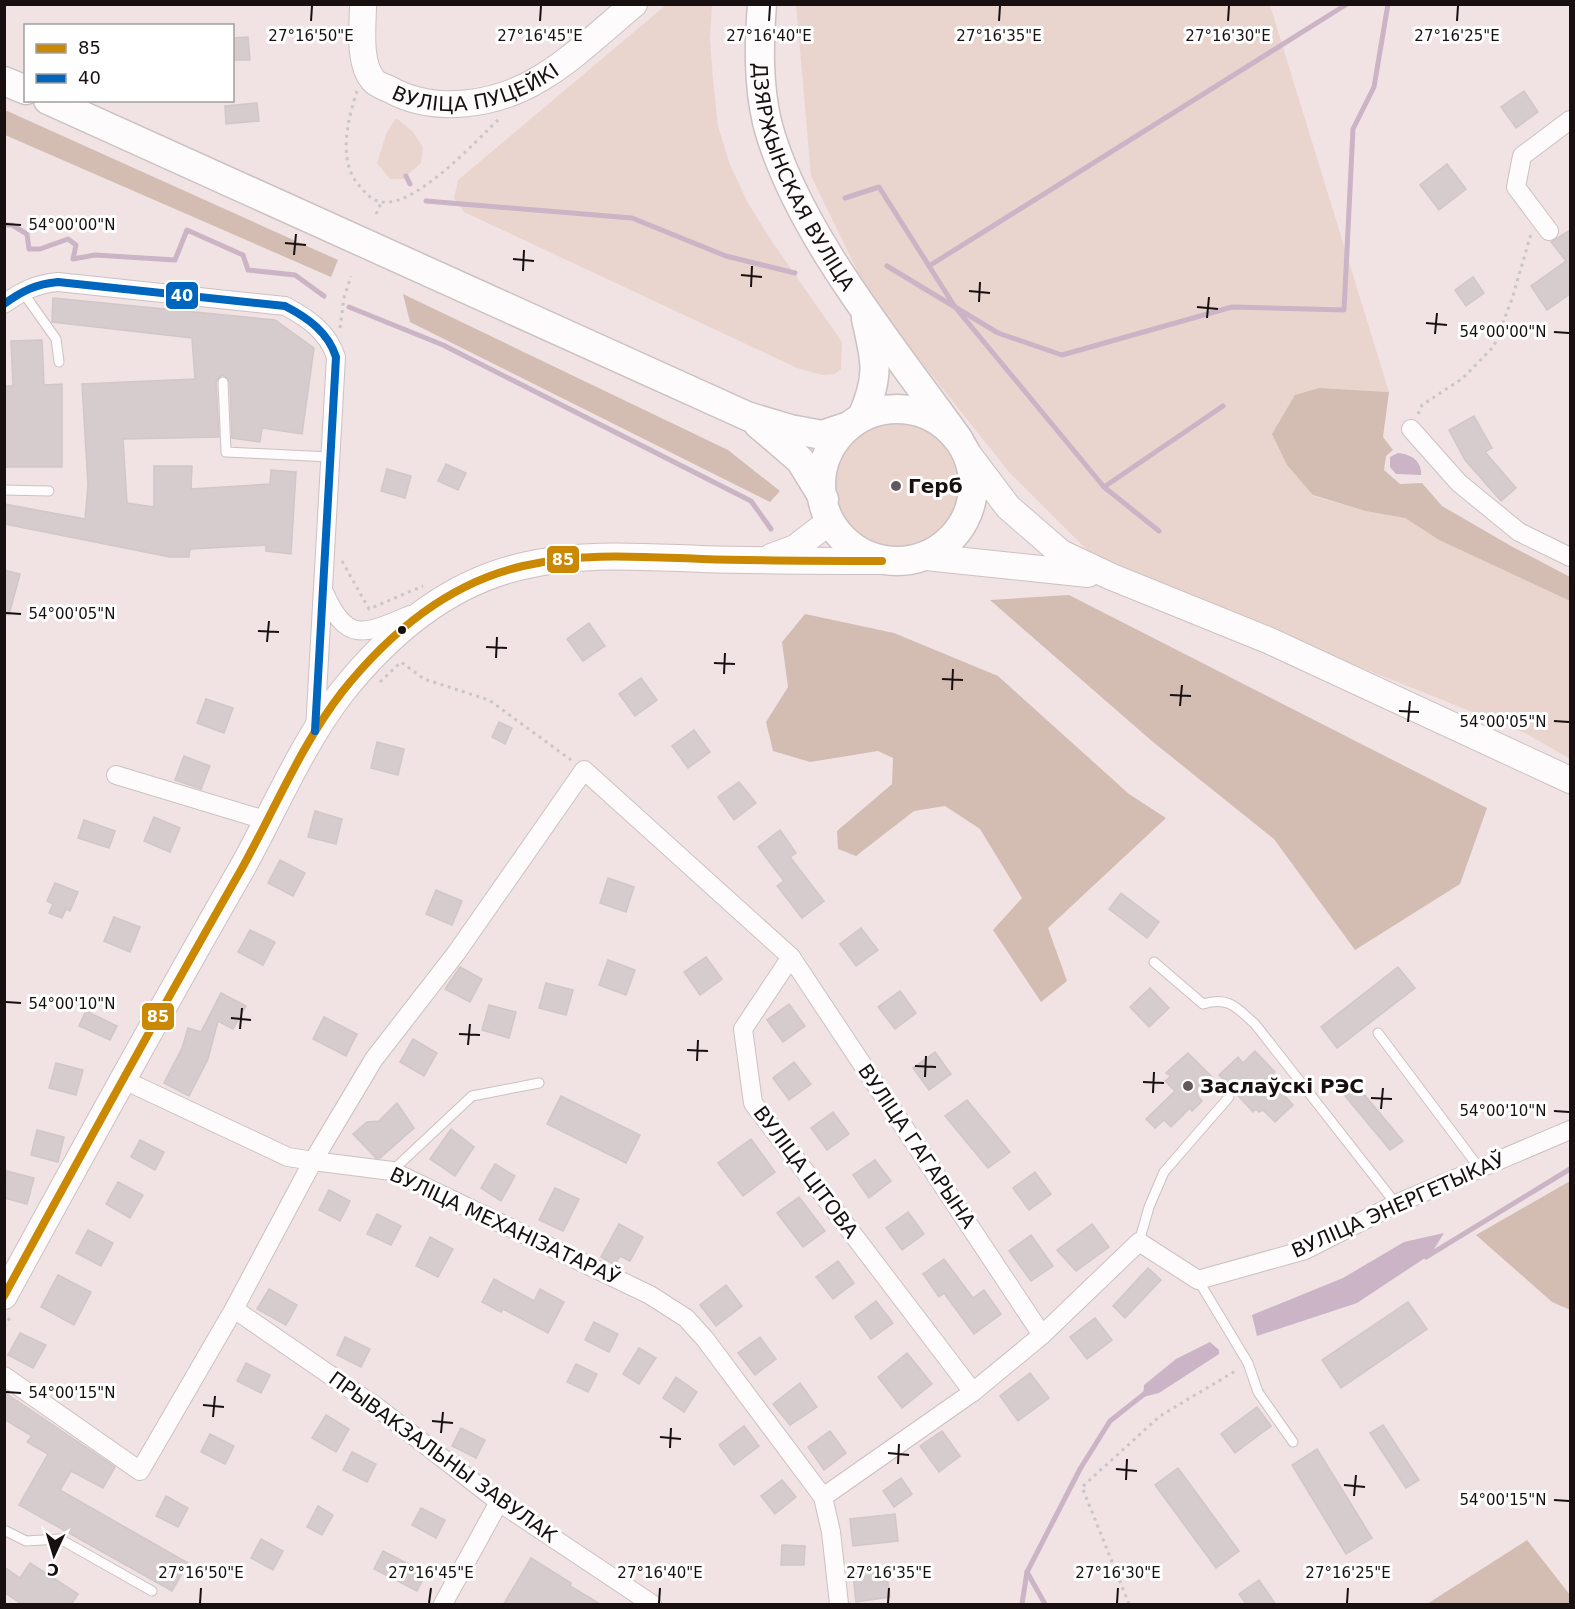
<svg xmlns="http://www.w3.org/2000/svg" width="1575" height="1609" font-family="'DejaVu Sans',sans-serif">
	<style>
		.green { fill: #e9d5ce }
		.forest { fill: #d3bcb2 }
		.water { fill: #cab4c5 }
		.lines { fill: none; stroke-linecap: round; stroke-linejoin: round }
		.stream { stroke: #cab4c5; stroke-width: 5 }
		.building { fill: #d6ccce; stroke: #d1c6c8; stroke-width: 1.5 }
		.lane-casing { stroke: #ccc1c2; stroke-width: 11 }
		.street-casing { stroke: #ccc1c2; stroke-width: 20 }
		.secondary-casing { stroke: #ccc1c2; stroke-width: 28 }
		.primary-casing { stroke: #ccc1c2; stroke-width: 31 }
		.path { stroke: #cac6c6; stroke-width: 3; stroke-dasharray: 3 4.5; stroke-linecap: butt }
		.lane { stroke: #fdfbfb; stroke-width: 9 }
		.street { stroke: #fdfbfb; stroke-width: 18 }
		.secondary { stroke: #fdfbfb; stroke-width: 26 }
		.primary { stroke: #fdfbfb; stroke-width: 28 }
		.bus-1-casing { stroke: #fff; stroke-width: 12 }
		.bus-2-casing { stroke: #fff; stroke-width: 12 }
		.bus-1 { stroke: #ca8803; stroke-width: 8 }
		.bus-2 { stroke: #0065bd; stroke-width: 8 }
		.ticks { fill: none; stroke: #170f10; stroke-width: 2 }
		.poi-dot { fill: #63595a; stroke: #fff; stroke-width: 2 }
		.bus-dot { fill: #170f10; stroke: #fff; stroke-width: 2 }
		.labels { text-anchor: middle; dominant-baseline: central; stroke-width: 6; stroke-linejoin: round; paint-order: stroke }
		.street-label { font-size: 20px; fill: #170f10; stroke: #fff }
		.poi-label { font-size: 20px; font-weight: bold; fill: #170f10; stroke: #fff; text-anchor: start }
		.ticks-label { font-size: 15px; text-anchor: middle; fill: #170f10; stroke: #fff; stroke-width: 6; stroke-linejoin: round; paint-order: stroke }
		.line-badge { stroke: #fff; stroke-width: 2 }
		.badge-label { font-size: 16px; text-anchor: middle; font-weight: bold; fill: #fff }
	</style>
	<rect width="100%" height="100%" fill="#f1e3e4"/>
	<g class="green">
		<polygon points="667,4 712,5 710,39 713,79 718,126 730,165 748,203 773,243 842,342 841,369 835,374 822,375 797,368 464,212 454,198 458,180"/>
		<polygon points="796,4 1270,5 1389,392 1319,388 1313,496 1365,511 1405,518 1439,540 1570,601 1570,759 1525,733 1101,564 1009,472 871,299 811,176"/>
		<polygon points="396,118 412,131 423,147 421,163 403,179 390,179 377,163 387,132"/>
		<circle cx="897" cy="486" r="63"/>
	</g>
	<g class="forest">
		<polygon points="5,110 338,260 331,277 5,135"/>
		<polygon points="403,294 728,450 780,491 770,502 410,322"/>
		<polygon points="1319,388 1389,392 1383,437 1393,450 1386,456 1384,470 1400,484 1422,483 1442,506 1511,546 1570,577 1570,601 1439,540 1405,518 1365,511 1313,495 1287,465 1272,434 1295,395"/>
		<polygon points="1069,595 1487,808 1460,884 1355,950 1274,839 1153,742 990,600"/>
		<polygon points="805,614 894,633 998,676 1129,794 1166,818 1048,928 1067,981 1041,1002 993,930 1022,898 980,829 945,806 914,811 856,856 838,849 837,831 892,784 893,758 878,751 810,762 773,751 766,722 788,687 782,642"/>
		<polygon points="1570,1181 1570,1310 1552,1302 1476,1235"/>
		<polygon points="1527,1540 1570,1595 1570,1604 1427,1604"/>
	</g>
	<g class="water">
		<path d="M1398 453C1411 454 1422 461 1421 475L1396 474 1390 467V457Z"/>
		<polygon points="1444,1233 1431,1254 1357,1303 1257,1336 1252,1315 1343,1278 1404,1242"/>
		<polygon points="1210,1342 1219,1350 1219,1354 1159,1393 1143,1397 1144,1385 1176,1359"/>
	</g>
	<g class="lines">
		<g class="stream">
			<polyline points="406,176 410,184"/>
			<polyline points="845,198 879,187 955,307 1104,487"/>
			<polyline points="426,201 632,218 726,256 795,273"/>
			<polyline points="4,225 12,225 27,234 29,249 40,249 68,239 76,245 73,259 95,255 175,260 187,230 243,255 248,270 295,275 324,296"/>
			<polyline points="887,266 998,333 1062,355 1232,307 1344,310 1353,129 1374,87 1388,4"/>
			<polyline points="929,266 1347,4"/>
			<polyline points="349,307 443,345 751,501 771,529"/>
			<polyline points="1159,531 1104,487 1223,406"/>
			<polyline points="1426,1257 1570,1169"/>
			<polyline points="1027,1572 1045,1604"/>
			<polyline points="1022,1604 1027,1572 1080,1469 1110,1421 1148,1391"/>
		</g>
	</g>
	<g class="building">
		<polygon points="248,37 250,60 232,60 232,38"/>
		<polygon points="1524,91 1538,112 1516,128 1501,107"/>
		<polygon points="257,103 259,121 226,124 225,106"/>
		<polygon points="1447,164 1466,189 1439,210 1420,185"/>
		<polygon points="1570,230 1570,294 1547,310 1531,286 1566,261 1551,242"/>
		<polygon points="1473,277 1484,293 1466,306 1455,290"/>
		<polygon points="53,298 275,320 314,348 302,434 262,428 260,442 232,438 230,382 223,375 219,377 216,382 219,437 123,439 127,503 154,507 154,466 192,466 191,489 270,484 271,470 296,472 291,554 266,551 266,545 190,549 189,557 170,557 4,524 4,504 85,519 88,485 82,384 195,379 192,338 52,322"/>
		<polygon points="42,340 44,385 62,384 62,467 4,467 4,386 13,386 11,341"/>
		<polygon points="1474,416 1492,448 1485,452 1516,488 1501,501 1465,460 1449,430"/>
		<polygon points="446,464 466,473 458,490 438,481"/>
		<polygon points="387,469 411,476 405,498 381,491"/>
		<polygon points="4,570 20,574 9,615 4,614"/>
		<polygon points="589,623 605,646 583,661 567,639"/>
		<polygon points="641,678 657,700 635,716 619,694"/>
		<polygon points="206,699 233,708 224,733 197,723"/>
		<polygon points="499,722 512,728 505,744 492,737"/>
		<polygon points="694,730 710,752 688,768 672,746"/>
		<polygon points="377,742 404,749 398,775 371,768"/>
		<polygon points="184,756 210,766 201,789 175,780"/>
		<polygon points="739,782 756,803 734,820 718,797"/>
		<polygon points="315,811 342,819 336,844 308,837"/>
		<polygon points="154,817 180,828 170,852 144,841"/>
		<polygon points="84,820 115,831 109,848 78,838"/>
		<polygon points="780,830 796,853 790,857 824,901 802,918 777,886 784,881 758,847"/>
		<polygon points="280,860 305,873 293,896 268,883"/>
		<polygon points="608,878 634,887 626,912 600,903"/>
		<polygon points="55,883 78,892 70,911 66,909 62,918 49,913 53,904 47,901"/>
		<polygon points="436,890 462,901 452,925 426,914"/>
		<polygon points="1121,893 1159,922 1147,938 1109,909"/>
		<polygon points="114,917 140,927 130,952 104,941"/>
		<polygon points="861,928 878,950 856,966 840,944"/>
		<polygon points="250,930 275,942 263,965 238,952"/>
		<polygon points="706,957 722,979 700,995 684,972"/>
		<polygon points="608,960 635,970 626,995 599,985"/>
		<polygon points="460,967 482,979 470,1002 445,989"/>
		<polygon points="1398,967 1415,988 1337,1048 1321,1027"/>
		<polygon points="546,983 573,990 566,1015 539,1008"/>
		<polygon points="1150,988 1169,1008 1149,1027 1130,1007"/>
		<polygon points="900,991 916,1013 895,1029 878,1007"/>
		<polygon points="221,993 246,1006 233,1029 218,1021 208,1059 189,1096 164,1083 182,1048 188,1028 201,1032"/>
		<polygon points="789,1004 805,1026 783,1042 767,1020"/>
		<polygon points="489,1005 516,1012 509,1038 482,1030"/>
		<polygon points="86,1011 117,1026 110,1040 79,1026"/>
		<polygon points="324,1017 357,1034 346,1056 313,1039"/>
		<polygon points="413,1039 437,1053 424,1076 400,1062"/>
		<polygon points="1255,1051 1275,1072 1268,1078 1293,1105 1275,1122 1263,1110 1259,1112 1256,1109 1253,1112 1219,1075 1238,1057 1243,1063"/>
		<polygon points="935,1052 951,1074 929,1090 913,1068"/>
		<polygon points="1188,1053 1214,1079 1197,1095 1202,1101 1192,1111 1190,1108 1171,1127 1164,1120 1155,1128 1146,1119 1175,1091 1165,1081 1171,1076 1166,1073"/>
		<polygon points="794,1062 811,1084 789,1100 773,1078"/>
		<polygon points="56,1063 83,1070 76,1095 49,1088"/>
		<polygon points="1353,1081 1403,1141 1390,1150 1340,1090"/>
		<polygon points="561,1096 640,1135 626,1163 547,1124"/>
		<polygon points="967,1100 1010,1152 988,1168 945,1116"/>
		<polygon points="397,1103 414,1128 380,1158 376,1158 353,1134 367,1122 379,1121"/>
		<polygon points="833,1112 849,1134 827,1150 811,1128"/>
		<polygon points="451,1129 474,1147 455,1176 430,1159"/>
		<polygon points="37,1130 64,1137 58,1162 31,1155"/>
		<polygon points="751,1139 775,1172 743,1196 718,1163"/>
		<polygon points="140,1140 164,1152 155,1170 131,1157"/>
		<polygon points="875,1160 891,1181 869,1198 853,1175"/>
		<polygon points="495,1164 515,1176 501,1201 481,1188"/>
		<polygon points="7,1171 34,1178 27,1204 4,1198"/>
		<polygon points="1035,1172 1051,1194 1029,1210 1013,1188"/>
		<polygon points="118,1182 143,1195 130,1218 106,1204"/>
		<polygon points="555,1188 579,1199 563,1231 539,1220"/>
		<polygon points="329,1190 350,1201 340,1221 319,1210"/>
		<polygon points="799,1197 825,1231 803,1247 777,1213"/>
		<polygon points="908,1212 924,1234 902,1250 886,1228"/>
		<polygon points="377,1214 401,1226 391,1245 367,1234"/>
		<polygon points="619,1224 643,1237 630,1261 620,1256 615,1265 601,1257"/>
		<polygon points="1092,1224 1109,1247 1076,1271 1057,1250"/>
		<polygon points="88,1230 113,1243 101,1266 76,1253"/>
		<polygon points="1031,1235 1053,1266 1031,1281 1009,1251"/>
		<polygon points="430,1237 453,1249 438,1277 416,1266"/>
		<polygon points="944,1259 973,1298 984,1290 1001,1314 974,1334 944,1293 939,1297 923,1274"/>
		<polygon points="838,1261 854,1283 833,1299 816,1277"/>
		<polygon points="1148,1268 1161,1280 1125,1318 1113,1306"/>
		<polygon points="58,1275 91,1292 74,1325 41,1307"/>
		<polygon points="494,1279 534,1301 540,1289 564,1302 548,1333 503,1309 501,1312 482,1302"/>
		<polygon points="726,1285 742,1306 716,1326 700,1305"/>
		<polygon points="269,1289 297,1305 286,1325 257,1309"/>
		<polygon points="876,1301 893,1323 871,1339 855,1317"/>
		<polygon points="1408,1302 1427,1329 1341,1388 1322,1360"/>
		<polygon points="1095,1318 1112,1340 1087,1359 1070,1337"/>
		<polygon points="594,1322 618,1334 609,1352 585,1340"/>
		<polygon points="20,1333 46,1345 33,1368 8,1355"/>
		<polygon points="345,1337 370,1349 361,1367 337,1355"/>
		<polygon points="760,1337 776,1359 755,1375 738,1353"/>
		<polygon points="639,1348 656,1358 639,1384 623,1374"/>
		<polygon points="907,1353 932,1384 902,1408 878,1377"/>
		<polygon points="246,1363 270,1375 261,1393 237,1381"/>
		<polygon points="576,1364 597,1374 588,1392 567,1382"/>
		<polygon points="1030,1373 1049,1398 1018,1421 1000,1396"/>
		<polygon points="676,1377 697,1392 684,1412 663,1398"/>
		<polygon points="800,1383 817,1407 790,1425 773,1404"/>
		<polygon points="4,1392 115,1467 103,1488 71,1471 60,1490 188,1563 172,1591 19,1505 48,1454 27,1442 32,1436 4,1419"/>
		<polygon points="1257,1407 1271,1426 1235,1453 1221,1434"/>
		<polygon points="326,1415 349,1429 336,1452 312,1438"/>
		<polygon points="1383,1425 1419,1480 1406,1488 1370,1433"/>
		<polygon points="744,1426 759,1446 734,1465 719,1445"/>
		<polygon points="461,1428 485,1440 476,1458 452,1446"/>
		<polygon points="830,1431 846,1453 824,1470 808,1447"/>
		<polygon points="942,1431 960,1456 939,1472 920,1446"/>
		<polygon points="210,1434 234,1446 225,1464 201,1452"/>
		<polygon points="1317,1449 1372,1538 1346,1554 1292,1465"/>
		<polygon points="352,1452 376,1464 367,1482 343,1470"/>
		<polygon points="1178,1468 1239,1551 1216,1568 1155,1485"/>
		<polygon points="901,1478 912,1494 894,1507 883,1491"/>
		<polygon points="782,1480 796,1497 775,1514 761,1496"/>
		<polygon points="166,1496 188,1508 178,1527 156,1516"/>
		<polygon points="318,1506 333,1515 322,1535 307,1527"/>
		<polygon points="421,1508 445,1520 436,1538 412,1525"/>
		<polygon points="895,1514 898,1541 853,1546 850,1519"/>
		<polygon points="261,1539 283,1551 273,1570 251,1558"/>
		<polygon points="782,1545 805,1546 804,1565 781,1565"/>
		<polygon points="383,1551 426,1573 417,1591 374,1569"/>
		<polygon points="531,1558 571,1583 570,1586 602,1605 503,1605"/>
		<polygon points="30,1563 78,1594 71,1605 23,1605 4,1592 4,1567 20,1578"/>
		<polygon points="886,1569 890,1597 856,1602 853,1574"/>
		<polygon points="1259,1580 1276,1605 1247,1605 1239,1594"/>
	</g>
	<g class="lines">
		<defs>
			<g id="lane">
				<polyline points="22,291 56,339 59,362"/>
				<polyline points="223,382 226,452 330,457"/>
				<polyline points="4,490 49,491"/>
				<path d="M1154 962 1203 1004C1229 996 1237 1008 1255 1024L1396 1204"/>
				<polyline points="1378,1033 1480,1169"/>
				<polyline points="392,1171 472,1096 539,1083"/>
				<polyline points="1139,1242 1149,1207 1164,1172 1229,1097"/>
				<polyline points="1198,1280 1248,1363 1258,1392 1293,1442"/>
				<polyline points="4,1530 26,1541 60,1539 152,1591"/>
			</g>
			<g id="street">
				<polyline points="1549,231 1516,187 1522,156 1570,120"/>
				<path d="M4 304C22 291 36 284 58 282L285 306C308 318 328 332 336 357L315 730"/>
				<polyline points="1411,429 1459,483 1519,532 1570,557"/>
				<path d="M325 594C347 644 365 634 410 615"/>
				<polyline points="116,775 268,821"/>
				<polyline points="791,957 1042,1335"/>
				<polyline points="234,1309 378,1408 499,1502 652,1604"/>
				<polyline points="4,1376 140,1471 234,1309 313,1161 288,1157 122,1079"/>
				<polyline points="823,1497 973,1392 1042,1335 1139,1242 1198,1280 1305,1250 1396,1204 1570,1130"/>
				<polyline points="443,1604 499,1502"/>
				<polyline points="839,1604 831,1532 823,1497 705,1339 686,1318 650,1295 392,1171 313,1161 374,1059 457,952 584,770 791,957 743,1029 753,1103 973,1392"/>
			</g>
			<g id="secondary">
				<path id="s1" d="M363 4C363 26 358 63 373 80 376 84 384 87 389 89 435 115 497 105 541 78 573 59 605 28 634 4"/>
				<polyline points="965,450 1008,507 1061,553 1112,577 1270,641 1570,780"/>
				<polyline points="771,557 795,548 829,522"/>
				<polyline points="926,557 1088,574"/>
				<path d="M4 1296C82 1153 160 1011 241 870 274 811 301 745 342 692 389 633 448 583 523 566 581 552 643 557 702 559 762 561 822 561 882 561"/>
			</g>
			<g id="primary">
				<path id="s2" d="M762 4C759 44 758 83 767 122 794 229 895 350 959 440"/>
				<polyline points="4,81 26,90"/>
				<polyline points="48,100 747,416 790,429 822,435 846,427"/>
				<circle cx="897" cy="485" r="76"/>
				<path d="M862 417C880 376 876 361 866 319"/>
				<polyline points="758,424 800,460 824,499"/>
			</g>
		</defs>
		<use href="#lane" class="lane-casing"/>
		<use href="#street" class="street-casing"/>
		<use href="#secondary" class="secondary-casing"/>
		<use href="#primary" class="primary-casing"/>
		<g class="path">
			<path d="M357 91C348 119 338 158 357 183 364 191 371 201 382 202 416 207 476 141 499 119"/>
			<polyline points="376,214 381,203"/>
			<polyline points="340,328 344,298 351,276"/>
			<polyline points="1418,414 1422,405 1463,378 1494,346 1512,299 1531,234"/>
			<polyline points="342,561 369,609 423,586"/>
			<polyline points="380,682 401,662 424,679 489,700 571,760"/>
			<polyline points="4,1327 11,1316"/>
			<polyline points="1129,1604 1082,1487 1160,1416 1237,1370"/>
		</g>
		<use href="#lane" class="lane"/>
		<use href="#street" class="street"/>
		<use href="#secondary" class="secondary"/>
		<use href="#primary" class="primary"/>
		<defs>
			<path id="bus-1" d="M4 1296C82 1153 160 1011 241 870 274 811 301 745 342 692 389 633 448 583 523 566 581 552 643 557 702 559 762 561 822 561 882 561"/>
			<path id="bus-2" d="M4 304C22 291 36 284 58 282L285 306C308 318 328 332 336 357L315 731"/>
		</defs>
		<use href="#bus-1" class="bus-1-casing"/>
		<use href="#bus-2" class="bus-2-casing"/>
		<use href="#bus-1" class="bus-1"/>
		<use href="#bus-2" class="bus-2"/>
	</g>
	<path class="ticks" d="M311 21 312 6M540 21 541 6M769 21 770 6M999 21 1000 6M1228 21 1229 6M1457 21 1458 6M6 224 21 225M285 243 306 245M294 255 296 234M513 259 534 261M523 271 524 250M741 275 762 277M751 287 752 266M969 291 990 293M979 302 980 282M1197 307 1218 309M1207 318 1209 297M1426 323 1447 325M1554 332 1569 333M1435 334 1437 313M6 613 21 614M258 631 279 632M267 642 269 621M486 647 507 648M496 658 497 637M714 663 735 664M724 674 725 653M942 679 963 680M952 690 953 669M1170 695 1191 696M1180 706 1182 685M1399 711 1419 712M1554 721 1569 722M1408 722 1410 701M6 1002 21 1003M231 1018 251 1020M240 1029 242 1008M459 1034 480 1035M468 1045 470 1024M687 1050 708 1051M697 1061 698 1040M915 1066 936 1067M925 1077 926 1056M1143 1082 1164 1083M1153 1093 1154 1072M1371 1098 1392 1099M1381 1109 1383 1088M1554 1111 1569 1112M6 1392 21 1393M203 1405 224 1407M213 1417 215 1396M432 1421 453 1423M441 1433 443 1412M660 1437 681 1439M670 1448 671 1428M888 1453 909 1455M898 1464 899 1444M1116 1469 1137 1471M1126 1480 1127 1459M1344 1485 1365 1487M1354 1496 1356 1475M1554 1500 1569 1501M200 1603 201 1588M429 1603 431 1588M659 1603 660 1588M888 1603 889 1588M1117 1603 1118 1588M1347 1603 1348 1588"/>
	<g class="poi-dot">
		<circle cx="896" cy="486" r="6"/>
		<circle cx="1188" cy="1086" r="6"/>
	</g>
	<circle class="bus-dot" cx="402" cy="630" r="5"/>
	<g class="labels">
		<g class="street-label">
			<text stroke="none"><textPath href="#s1" startOffset="188">ВУЛІЦА ПУЦЕЙКІ</textPath></text>
			<text stroke="none"><textPath href="#s2" startOffset="182">ДЗЯРЖЫНСКАЯ ВУЛІЦА</textPath></text>
			<text transform="translate(917 1146) rotate(56)">ВУЛІЦА ГАГАРЫНА</text>
			<text transform="translate(806 1172) rotate(53)">ВУЛІЦА ЦІТОВА</text>
			<text transform="translate(1398 1205) rotate(-24)">ВУЛІЦА ЭНЕРГЕТЫКАЎ</text>
			<text transform="translate(505 1226) rotate(25)">ВУЛІЦА МЕХАНІЗАТАРАЎ</text>
			<text transform="translate(443 1457) rotate(36)">ПРЫВАКЗАЛЬНЫ ЗАВУЛАК</text>
		</g>
		<g class="poi-label">
			<text x="908" y="486">Герб</text>
			<text x="1200" y="1086">Заслаўскі РЭС</text>
		</g>
	</g>
	<g class="ticks-label">
		<text x="311" y="41">27°16'50"E</text>
		<text x="540" y="41">27°16'45"E</text>
		<text x="769" y="41">27°16'40"E</text>
		<text x="999" y="41">27°16'35"E</text>
		<text x="1228" y="41">27°16'30"E</text>
		<text x="1457" y="41">27°16'25"E</text>
		<text x="72" y="230">54°00'00"N</text>
		<text x="1503" y="337">54°00'00"N</text>
		<text x="72" y="619">54°00'05"N</text>
		<text x="1503" y="727">54°00'05"N</text>
		<text x="72" y="1009">54°00'10"N</text>
		<text x="1503" y="1116">54°00'10"N</text>
		<text x="72" y="1398">54°00'15"N</text>
		<text x="1503" y="1505">54°00'15"N</text>
		<text x="201" y="1578">27°16'50"E</text>
		<text x="431" y="1578">27°16'45"E</text>
		<text x="660" y="1578">27°16'40"E</text>
		<text x="889" y="1578">27°16'35"E</text>
		<text x="1118" y="1578">27°16'30"E</text>
		<text x="1348" y="1578">27°16'25"E</text>
	</g>
	<g class="line-badge">
		<rect x="165" y="281" width="34" height="29" rx="6" fill="#0065bd"/>
		<rect x="546" y="545" width="34" height="29" rx="6" fill="#ca8803"/>
		<rect x="141" y="1002" width="34" height="29" rx="6" fill="#ca8803"/>
	</g>
	<g class="badge-label">
		<text x="182" y="301">40</text>
		<text x="563" y="565">85</text>
		<text x="158" y="1022">85</text>
	</g>
	<rect width="1575" height="1609" fill="none" stroke="#170f10" stroke-width="12"/>
	<rect x="24" y="24" width="210" height="78" fill="#ffffff" stroke="#a29f9f" stroke-width="1.5"/>
	<rect x="36" y="44" width="30" height="9" fill="#ca8803" stroke="#a29f9f" stroke-width="1.5"/>
	<text x="78" y="54" font-size="18" fill="#170f10">85</text>
	<rect x="36" y="74" width="30" height="9" fill="#0065bd" stroke="#a29f9f" stroke-width="1.5"/>
	<text x="78" y="84" font-size="18" fill="#170f10">40</text>
	<g transform="translate(54 1555) rotate(184)" stroke="#ffffff" stroke-width="4.5" paint-order="stroke">
	<path d="M0-4.5L10 22L0 15L-10 22Z" fill="#170f10"/>
	<text y="-9" font-size="16" font-weight="bold" text-anchor="middle" fill="#170f10">С</text>
	</g>
</svg>
